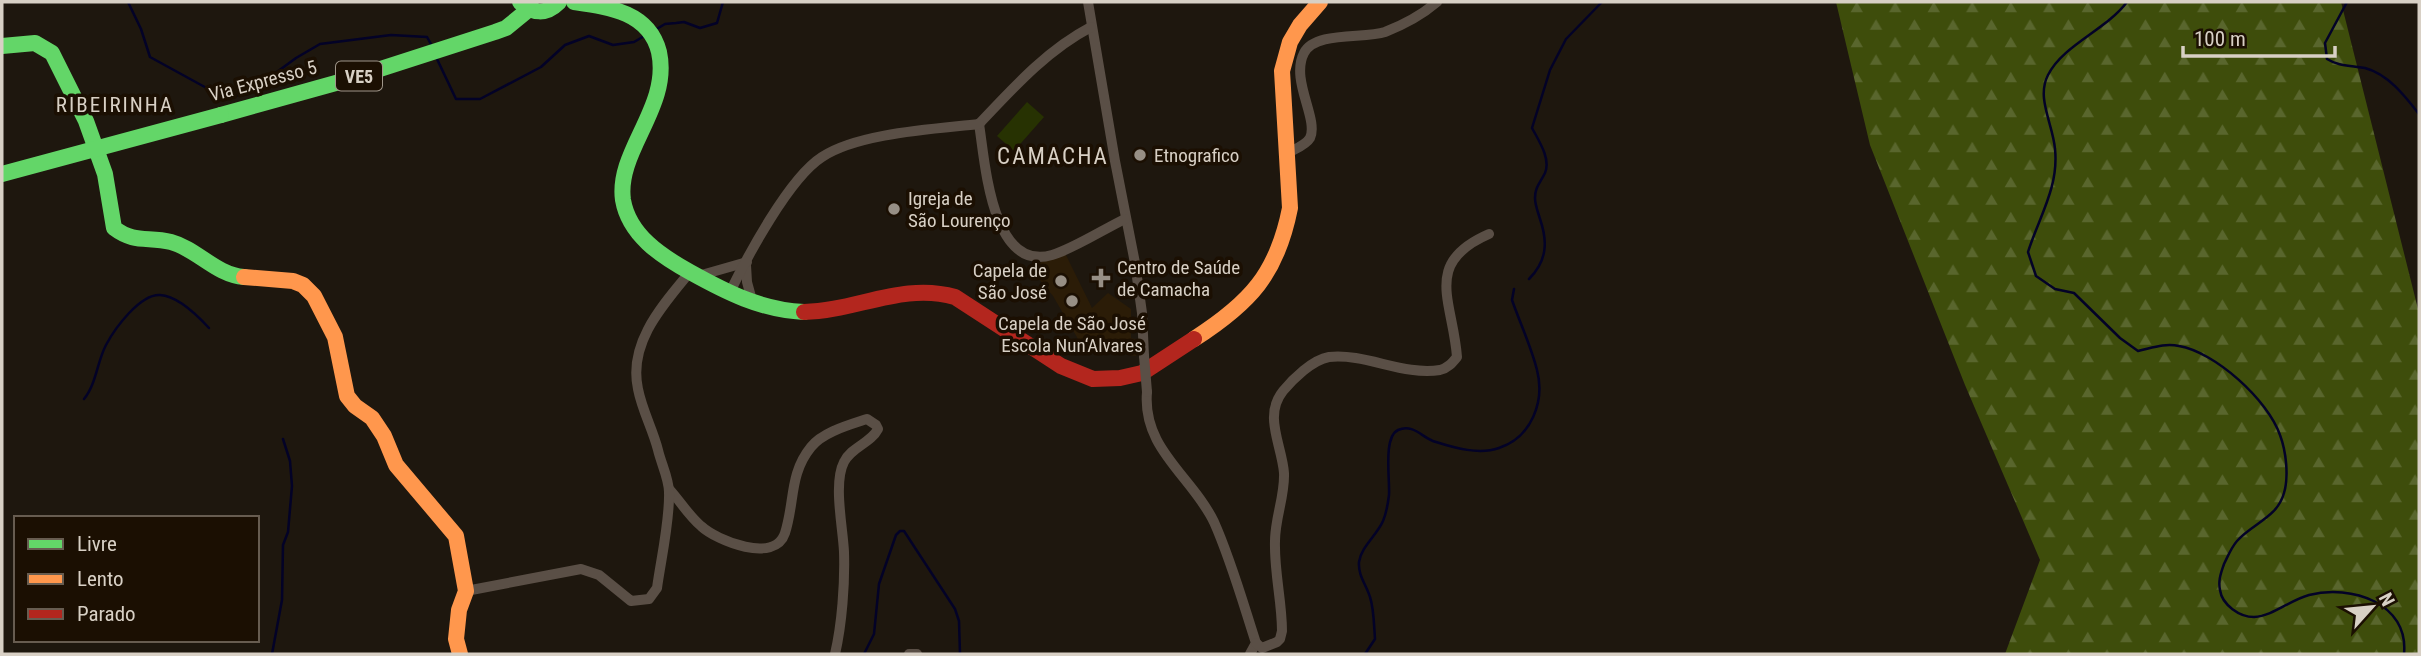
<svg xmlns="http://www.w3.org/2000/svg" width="2421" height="656" font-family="'Roboto Condensed',sans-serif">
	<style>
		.built { fill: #2b1c07 }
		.green { fill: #273202 }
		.forest { fill: url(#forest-firs) }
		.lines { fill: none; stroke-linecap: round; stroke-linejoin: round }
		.stream { stroke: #030227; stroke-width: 2.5 }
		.street { stroke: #5a4f46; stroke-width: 10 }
		.fast { stroke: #63d668; stroke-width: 16 }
		.slow { stroke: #ff974d; stroke-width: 16 }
		.jam { stroke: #b3261e; stroke-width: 16 }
		.street-bridge { stroke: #5a4f46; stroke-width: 10 }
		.fast-bridge { stroke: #63d668; stroke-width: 16 }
		.poi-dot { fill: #978f85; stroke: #1b0f02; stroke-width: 2.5 }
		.labels { text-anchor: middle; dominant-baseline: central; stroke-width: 7; stroke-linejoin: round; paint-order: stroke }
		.shield { fill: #1b0f02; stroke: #9f968a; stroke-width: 2 }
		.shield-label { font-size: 18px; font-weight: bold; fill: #d8d0c5 }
		.street-label { font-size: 19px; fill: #d8d0c5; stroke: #1b0f02 }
		.poi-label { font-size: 19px; fill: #d8d0c5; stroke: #1b0f02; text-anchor: start }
		.neighbourhood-label { font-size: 21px; letter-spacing: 2px; fill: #d8d0c5; stroke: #1b0f02 }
		.quarter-label { font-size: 23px; letter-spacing: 2px; fill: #d8d0c5; stroke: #1b0f02 }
	</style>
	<defs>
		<pattern id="forest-firs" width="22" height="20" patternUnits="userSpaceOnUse" patternTransform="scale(1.75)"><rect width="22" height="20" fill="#3e4d0b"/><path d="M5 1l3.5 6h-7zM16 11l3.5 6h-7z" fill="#59662d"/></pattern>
	</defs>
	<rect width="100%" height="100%" fill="#1e170e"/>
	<polygon class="built" points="1065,253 1092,308 1108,293 1131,309 1131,338 1137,340 1136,356 1093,349 1078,339 1053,296 1029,267"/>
	<polygon class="green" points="1027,102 1044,117 1014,151 997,136"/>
	<polygon class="forest" points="1836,2 2341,2 2419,313 2419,654 2005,654 2040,560 1965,385 1870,145"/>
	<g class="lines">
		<g class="stream">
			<polyline points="128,2 141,29 150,57 223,97 247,94 296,58 320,44 391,35 427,37 432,46"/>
			<path d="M2127 2C2106 30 2063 45 2048 75 2036 98 2053 124 2055 149 2059 187 2039 217 2028 252L2036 276 2055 289 2074 293 2120 338 2138 351C2152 348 2164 343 2179 346 2215 352 2268 400 2280 435 2286 451 2289 476 2284 493 2277 518 2253 523 2237 541 2231 548 2228 556 2224 564 2221 573 2218 580 2220 590 2222 605 2240 617 2254 617 2273 616 2290 600 2309 595 2351 584 2409 603 2404 654"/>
			<path d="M2347 2 2325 43 2327 59C2340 67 2350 65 2365 68 2388 74 2405 96 2419 114"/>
			<polyline points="655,30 665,24 676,23 684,22 700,28 717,23 723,2"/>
			<polyline points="437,59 456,99 480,99 541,67 565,45 589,36 613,45 634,42 646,35"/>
			<path d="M1529 279C1547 261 1548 242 1540 219 1538 212 1535 205 1535 198 1535 187 1540 183 1545 173 1551 159 1539 141 1532 128L1550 70 1566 39 1602 2"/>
			<path d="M84 399C96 385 97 362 106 345 115 328 140 294 160 295 178 296 198 316 209 328"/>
			<polyline points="272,654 282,600 283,545 288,532 292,486 290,461 283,439"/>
			<polyline points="864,654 874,634 879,584 896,535 900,531 904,531 955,609 959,621 960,654"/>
			<path d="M1365 654 1375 639C1374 626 1374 609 1370 597 1366 584 1358 576 1359 562 1361 547 1377 535 1383 521 1386 514 1388 503 1389 495 1390 479 1383 437 1398 430 1414 423 1423 439 1436 442 1455 448 1479 455 1499 448 1532 437 1545 401 1537 370 1531 346 1520 323 1512 300L1514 289"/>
		</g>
		<g class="street">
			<polyline points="1088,2 1115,161 1135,263 1142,313 1144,356"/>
			<path d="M979 124C985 160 991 273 1052 255 1073 249 1104 229 1125 219"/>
			<path d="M979 124C1013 88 1047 50 1091 27"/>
			<path d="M1288 153C1295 149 1306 145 1310 138 1319 119 1290 80 1304 53 1315 31 1364 39 1385 32 1403 25 1423 14 1437 2"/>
			<polyline points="746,265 747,282 753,304"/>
			<polyline points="698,276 747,262"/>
			<path d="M729 294C747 257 789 178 822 157 858 133 935 129 979 124"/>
			<path d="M1147 392C1142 449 1192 476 1214 522 1231 560 1243 603 1256 643L1250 654"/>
			<path d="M670 490C680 501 689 516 701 526 717 541 775 564 785 533 795 502 789 474 811 447 823 432 849 425 867 419L876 425 878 429C871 443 851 447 844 462 833 483 843 528 844 552 845 583 842 624 835 654"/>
			<path d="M466 591 581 569 599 575 631 601 649 599 657 588C661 559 670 520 669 492 669 479 661 463 658 450 653 430 642 410 638 389 628 343 662 306 690 272"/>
			<path d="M1256 643 1262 648 1277 642 1280 639 1282 631C1282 601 1274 572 1275 541 1275 518 1285 496 1284 473 1282 445 1263 416 1283 391 1293 379 1312 360 1329 357 1366 353 1403 376 1440 370 1448 368 1452 363 1457 357 1453 301 1422 263 1489 234"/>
			<polyline points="909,654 917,654"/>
		</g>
		<g class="fast">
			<path d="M520 2C533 14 546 15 559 2"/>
			<path d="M574 2C609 7 649 12 659 52 671 107 616 151 623 200 629 235 661 256 690 272 726 292 761 310 804 312"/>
			<path d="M2 46 35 43 52 53 86 121 105 174 114 228C135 244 148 236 171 242 197 249 216 275 244 277"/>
			<polyline points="221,115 343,81 495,32 506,28 528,10"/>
		</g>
		<g class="slow">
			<polyline points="244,277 293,281 303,285 314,296 335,337 347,396 355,406 372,418 384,436 396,465 456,536 466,591 459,610 456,639 460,654"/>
			<path d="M1194 339C1250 303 1277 274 1290 208L1282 71 1290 42 1300 25 1320 2"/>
		</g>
		<path class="jam" d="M804 312C856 311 903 282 955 297L1061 366 1093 379 1120 378 1142 373 1194 339"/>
		<polyline class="street-bridge" points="1144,356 1147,392"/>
		<polyline class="fast-bridge" points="2,174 221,115"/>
	</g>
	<g class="poi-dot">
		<circle cx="1140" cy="155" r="7"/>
		<circle cx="894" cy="209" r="7"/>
		<path d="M1097.5 267.5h7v7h7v7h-7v7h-7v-7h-7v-7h7z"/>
		<circle cx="1061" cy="281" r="7"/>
		<circle cx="1072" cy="301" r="7"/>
	</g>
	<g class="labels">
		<rect class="shield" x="336" y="61.5" width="46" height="29" rx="5"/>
		<g class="shield-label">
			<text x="359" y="76">VE5</text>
		</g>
		<g class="street-label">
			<text transform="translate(263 81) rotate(-15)">Via Expresso 5</text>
		</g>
		<g class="poi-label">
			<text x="1154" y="155">Etnografico</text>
			<text x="908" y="198">Igreja de<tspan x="908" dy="22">São Lourenço</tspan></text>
			<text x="1117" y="267">Centro de Saúde<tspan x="1117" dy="22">de Camacha</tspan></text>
			<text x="1047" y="270" text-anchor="end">Capela de<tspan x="1047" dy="22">São José</tspan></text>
			<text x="1072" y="323" text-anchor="middle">Capela de São José<tspan x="1072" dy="22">Escola Nun‘Alvares</tspan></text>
		</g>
		<g class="neighbourhood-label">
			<text x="115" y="105">RIBEIRINHA</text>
		</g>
		<g class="quarter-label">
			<text x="1053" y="156">CAMACHA</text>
		</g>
	</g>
	<rect width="2421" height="656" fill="none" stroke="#d8d0c5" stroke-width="7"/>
	<rect x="14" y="516" width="245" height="126" fill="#1b0f02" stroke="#675c50" stroke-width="2"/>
	<rect x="28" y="539" width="35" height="10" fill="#63d668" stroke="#675c50" stroke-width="2"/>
	<text x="77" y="551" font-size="21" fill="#d8d0c5">Livre</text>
	<rect x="28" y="574" width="35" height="10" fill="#ff974d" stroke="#675c50" stroke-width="2"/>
	<text x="77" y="586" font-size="21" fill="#d8d0c5">Lento</text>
	<rect x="28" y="609" width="35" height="10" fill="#b3261e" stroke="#675c50" stroke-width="2"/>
	<text x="77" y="621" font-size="21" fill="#d8d0c5">Parado</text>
	<g transform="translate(2372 607) rotate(63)" stroke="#1b0f02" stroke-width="5" paint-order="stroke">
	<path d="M0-5L12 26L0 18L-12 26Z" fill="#d8d0c5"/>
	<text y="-10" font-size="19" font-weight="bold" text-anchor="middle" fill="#d8d0c5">N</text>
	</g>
	<path d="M2183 46v10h152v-10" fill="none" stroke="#d8d0c5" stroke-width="3.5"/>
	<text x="2194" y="46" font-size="21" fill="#d8d0c5" stroke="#1b0f02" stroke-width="5" paint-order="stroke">100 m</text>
</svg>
